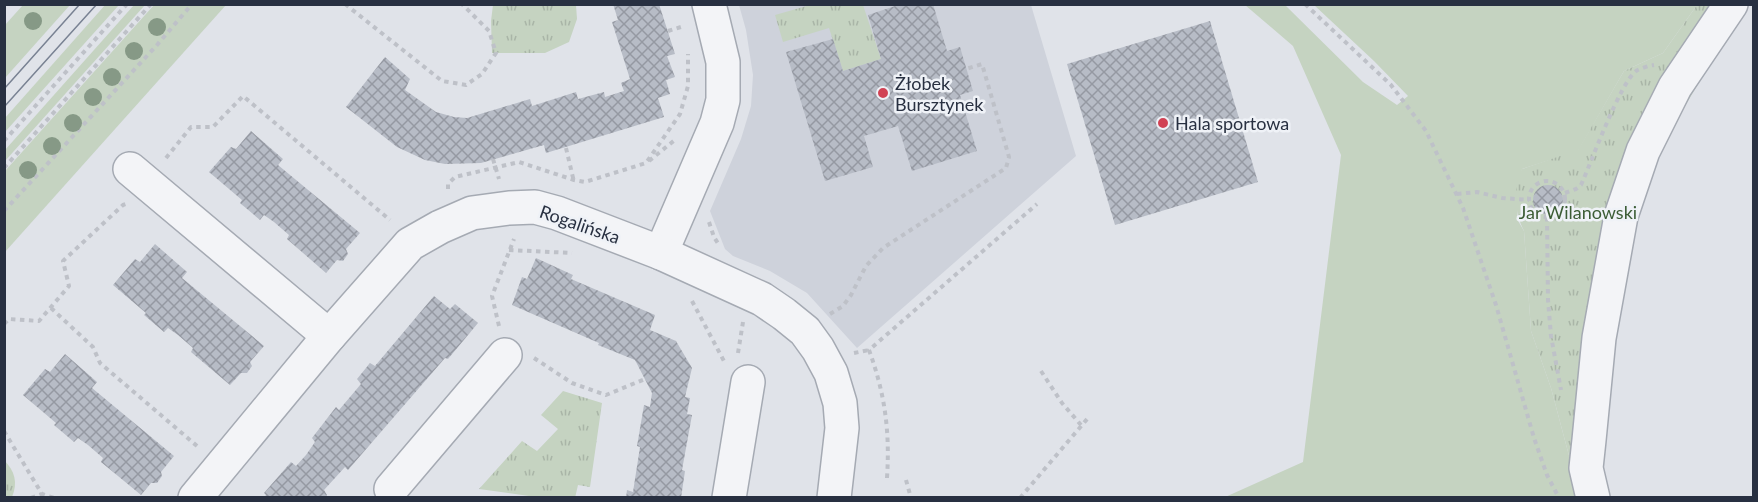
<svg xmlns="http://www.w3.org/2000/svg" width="1758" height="502" font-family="Lato,sans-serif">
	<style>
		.built { fill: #ced2db }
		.grass { fill: #c5d3c1 }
		.park { fill: url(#park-tufts) }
		.building { fill: url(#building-cross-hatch) }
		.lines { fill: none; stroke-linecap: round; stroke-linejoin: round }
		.minor-casing { stroke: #a5aab3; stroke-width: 36 }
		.path { stroke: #bec1c8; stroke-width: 4; stroke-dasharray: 4.5 4.5; stroke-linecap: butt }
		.minor { stroke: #f3f4f7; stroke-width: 33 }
		.tram { stroke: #798293; stroke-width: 1.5 }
		.tree { fill: #869986 }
		.poi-dot { fill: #d14254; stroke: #eff2f7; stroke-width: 2 }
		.labels { text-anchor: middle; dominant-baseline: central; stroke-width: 5; stroke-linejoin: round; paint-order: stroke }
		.poi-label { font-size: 18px; fill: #283041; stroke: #eff2f7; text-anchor: start }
		.park-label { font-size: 18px; fill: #3c5d35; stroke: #eff2f7 }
		.street-label { font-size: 18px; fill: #283041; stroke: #eff2f7 }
	</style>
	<defs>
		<pattern id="park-tufts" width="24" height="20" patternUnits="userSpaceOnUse" patternTransform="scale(1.5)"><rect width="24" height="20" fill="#c5d3c1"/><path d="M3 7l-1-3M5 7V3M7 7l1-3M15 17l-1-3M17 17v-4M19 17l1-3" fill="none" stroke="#a9b5a7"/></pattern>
		<pattern id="building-cross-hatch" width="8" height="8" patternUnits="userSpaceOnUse" patternTransform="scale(1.5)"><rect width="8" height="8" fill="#b7bcc6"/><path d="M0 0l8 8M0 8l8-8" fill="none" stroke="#9599a2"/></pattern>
	</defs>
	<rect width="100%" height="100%" fill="#e0e3e9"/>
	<polygon class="built" points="739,5 1031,5 1076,156 857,348 807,293 770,271 733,256 725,249 710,211 741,139 751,106 753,75 746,30"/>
	<g class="grass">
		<polygon points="106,4 119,5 5,132 5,118"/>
		<polygon points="23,5 70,5 5,78 5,25"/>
		<polygon points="134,5 145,5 5,161 5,150"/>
		<polygon points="154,5 226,5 5,252 5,171"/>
		<polygon points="1245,5 1285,5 1363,82 1397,105 1408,96 1374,61 1314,5 1697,5 1663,53 1624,71 1578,151 1522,169 1517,219 1524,231 1531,331 1551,388 1580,497 1223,498 1303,462 1341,155 1293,46"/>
	</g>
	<g class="park">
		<polygon points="493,5 576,5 577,19 569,42 545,53 492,53 491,21"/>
		<polygon points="810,5 863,5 881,59 843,71 829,28 783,42 775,15"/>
		<path d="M1697 5H1749L1713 59 1666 138 1628 240 1580 497 1551 388 1531 331 1524 231C1515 214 1513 187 1522 169L1578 150 1624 71 1663 53Z"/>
		<polygon points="563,391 602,403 590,487 578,485 575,498 536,497 479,489 522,441 537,451 558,429 541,415"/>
		<path d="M4 460C15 471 18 483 12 497H5Z"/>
	</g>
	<g class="building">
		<polygon points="613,4 659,4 675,54 667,56 675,77 666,80 670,94 658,98 664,117 546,153 544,145 481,163 445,164 425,160 397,147 346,107 385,57 410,79 405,90 436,112 454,117 467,118 530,99 532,106 576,92 578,99 604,92 605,97 624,91 621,83 630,79 612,22 618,20"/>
		<polygon points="901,4 933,4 947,51 960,47 973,91 960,95 977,151 912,171 898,126 864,136 873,167 825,181 786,52 833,39 843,71 881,59 868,15"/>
		<polygon points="1210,21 1258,182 1115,225 1067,64"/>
		<polygon points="251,131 283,159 278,165 360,233 346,249 348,254 343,261 337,260 326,273 287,239 289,235 274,222 264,215 260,220 240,203 242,200 209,172 231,147 236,149"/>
		<circle cx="1548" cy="200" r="15"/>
		<polygon points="155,244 187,272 182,278 264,346 250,362 252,366 247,373 241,373 230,385 191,352 193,348 178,335 168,328 164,332 144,315 146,313 113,285 135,259 140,262"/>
		<polygon points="536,258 573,275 571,279 655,315 650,330 676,341 692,368 685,397 690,398 687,414 692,415 682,470 685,471 681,498 626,498 627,490 633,492 640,447 637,446 644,405 650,407 652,393 635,360 598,345 599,343 512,305 522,277 527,279"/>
		<polygon points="434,296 450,309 455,304 478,323 448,359 445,358 348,470 345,467 324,490 327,495 325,498 264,498 266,495 264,493 291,462 296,466 306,455 315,442 312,438 336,407 339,410 361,384 357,379 370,363 375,366"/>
		<polygon points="65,354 97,382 92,388 174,456 161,472 162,476 157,483 151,483 141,495 101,462 103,458 88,445 78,438 74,442 54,425 56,423 23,395 45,369 50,372"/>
	</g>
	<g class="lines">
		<defs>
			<g id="minor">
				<polyline points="130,169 329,336"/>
				<polyline points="661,253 717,123 723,100 723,62 709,4"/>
				<polyline points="391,489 505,355"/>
				<polyline points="195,498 329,336 410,244 440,227 472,213 509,208 535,207 557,213 661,253 762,299 784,314 805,331 818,349 831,373 840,403 842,428 834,498"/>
				<polyline points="729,498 748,382"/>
				<polyline points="1593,498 1586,468 1589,440 1599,338 1621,216 1643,151 1675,87 1731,4"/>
			</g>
		</defs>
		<use href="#minor" class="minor-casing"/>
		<g class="path">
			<polyline points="345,4 442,81 466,85 482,74 496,53 489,31 462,4"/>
			<polyline points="1305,4 1391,85 1426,131 1463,208 1496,305 1534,438 1547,475 1559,498"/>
			<polyline points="668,31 684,26"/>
			<polyline points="4,141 127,4"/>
			<polyline points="566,148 574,182"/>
			<polyline points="166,158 191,127 213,127 243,96 390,220"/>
			<polyline points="493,159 499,179"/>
			<polyline points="649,161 676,139"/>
			<polyline points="4,168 151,4"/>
			<circle cx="1547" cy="199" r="18"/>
			<polyline points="448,189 448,184 455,177 519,162 574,180 585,182 646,163 680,114 688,86 688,54"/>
			<path d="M1565 193 1576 189 1581 185C1591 163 1620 83 1636 71 1641 68 1648 66 1654 65"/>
			<polyline points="1457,194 1477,192 1502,198 1529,200"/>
			<polyline points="4,211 157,45 192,4"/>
			<polyline points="1547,217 1548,300 1551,336 1561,390"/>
			<polyline points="709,222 714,237 719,245"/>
			<polyline points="509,250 572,253"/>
			<polyline points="692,301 725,363"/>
			<polyline points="51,308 93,347 100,363 197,446"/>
			<polyline points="830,314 843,306 851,295 866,266 883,248 1006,168 1009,157 982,64 966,69"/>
			<polyline points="4,324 9,319 39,321 69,286 63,261 123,205 126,204"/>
			<polyline points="499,326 492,296 514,239"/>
			<polyline points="738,353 743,322"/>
			<polyline points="854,353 869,350"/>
			<polyline points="534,358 572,383 606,395 645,379"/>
			<polyline points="1041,371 1062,403 1081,425"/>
			<polyline points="4,431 42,494 54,498"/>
			<path d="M887 478C890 431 885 394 869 350L1037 204"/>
			<polyline points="906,480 911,498"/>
			<polyline points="31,498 42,494"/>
			<polyline points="1020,498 1088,418"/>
		</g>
		<use href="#minor" class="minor"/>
		<g class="tram">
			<polyline points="4,89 80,4"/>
			<polyline points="4,107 97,4"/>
		</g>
	</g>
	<g class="tree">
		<circle cx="33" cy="21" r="9"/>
		<circle cx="157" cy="27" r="9"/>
		<circle cx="134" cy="51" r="9"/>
		<circle cx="112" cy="77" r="9"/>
		<circle cx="93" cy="97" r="9"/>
		<circle cx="73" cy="123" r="9"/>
		<circle cx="52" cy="146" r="9"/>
		<circle cx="28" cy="170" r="9"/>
	</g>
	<g class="poi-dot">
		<circle cx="883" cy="93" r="6"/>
		<circle cx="1163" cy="123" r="6"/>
	</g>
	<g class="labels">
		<g class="poi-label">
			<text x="895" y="83">Żłobek<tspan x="895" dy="21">Bursztynek</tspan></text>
			<text x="1175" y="123">Hala sportowa</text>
		</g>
		<g class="park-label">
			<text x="1578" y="212">Jar Wilanowski</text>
		</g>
		<g class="street-label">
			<text transform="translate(580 224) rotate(19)">Rogalińska</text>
		</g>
	</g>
	<rect width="1758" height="502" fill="none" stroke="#283041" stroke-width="12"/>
</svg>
